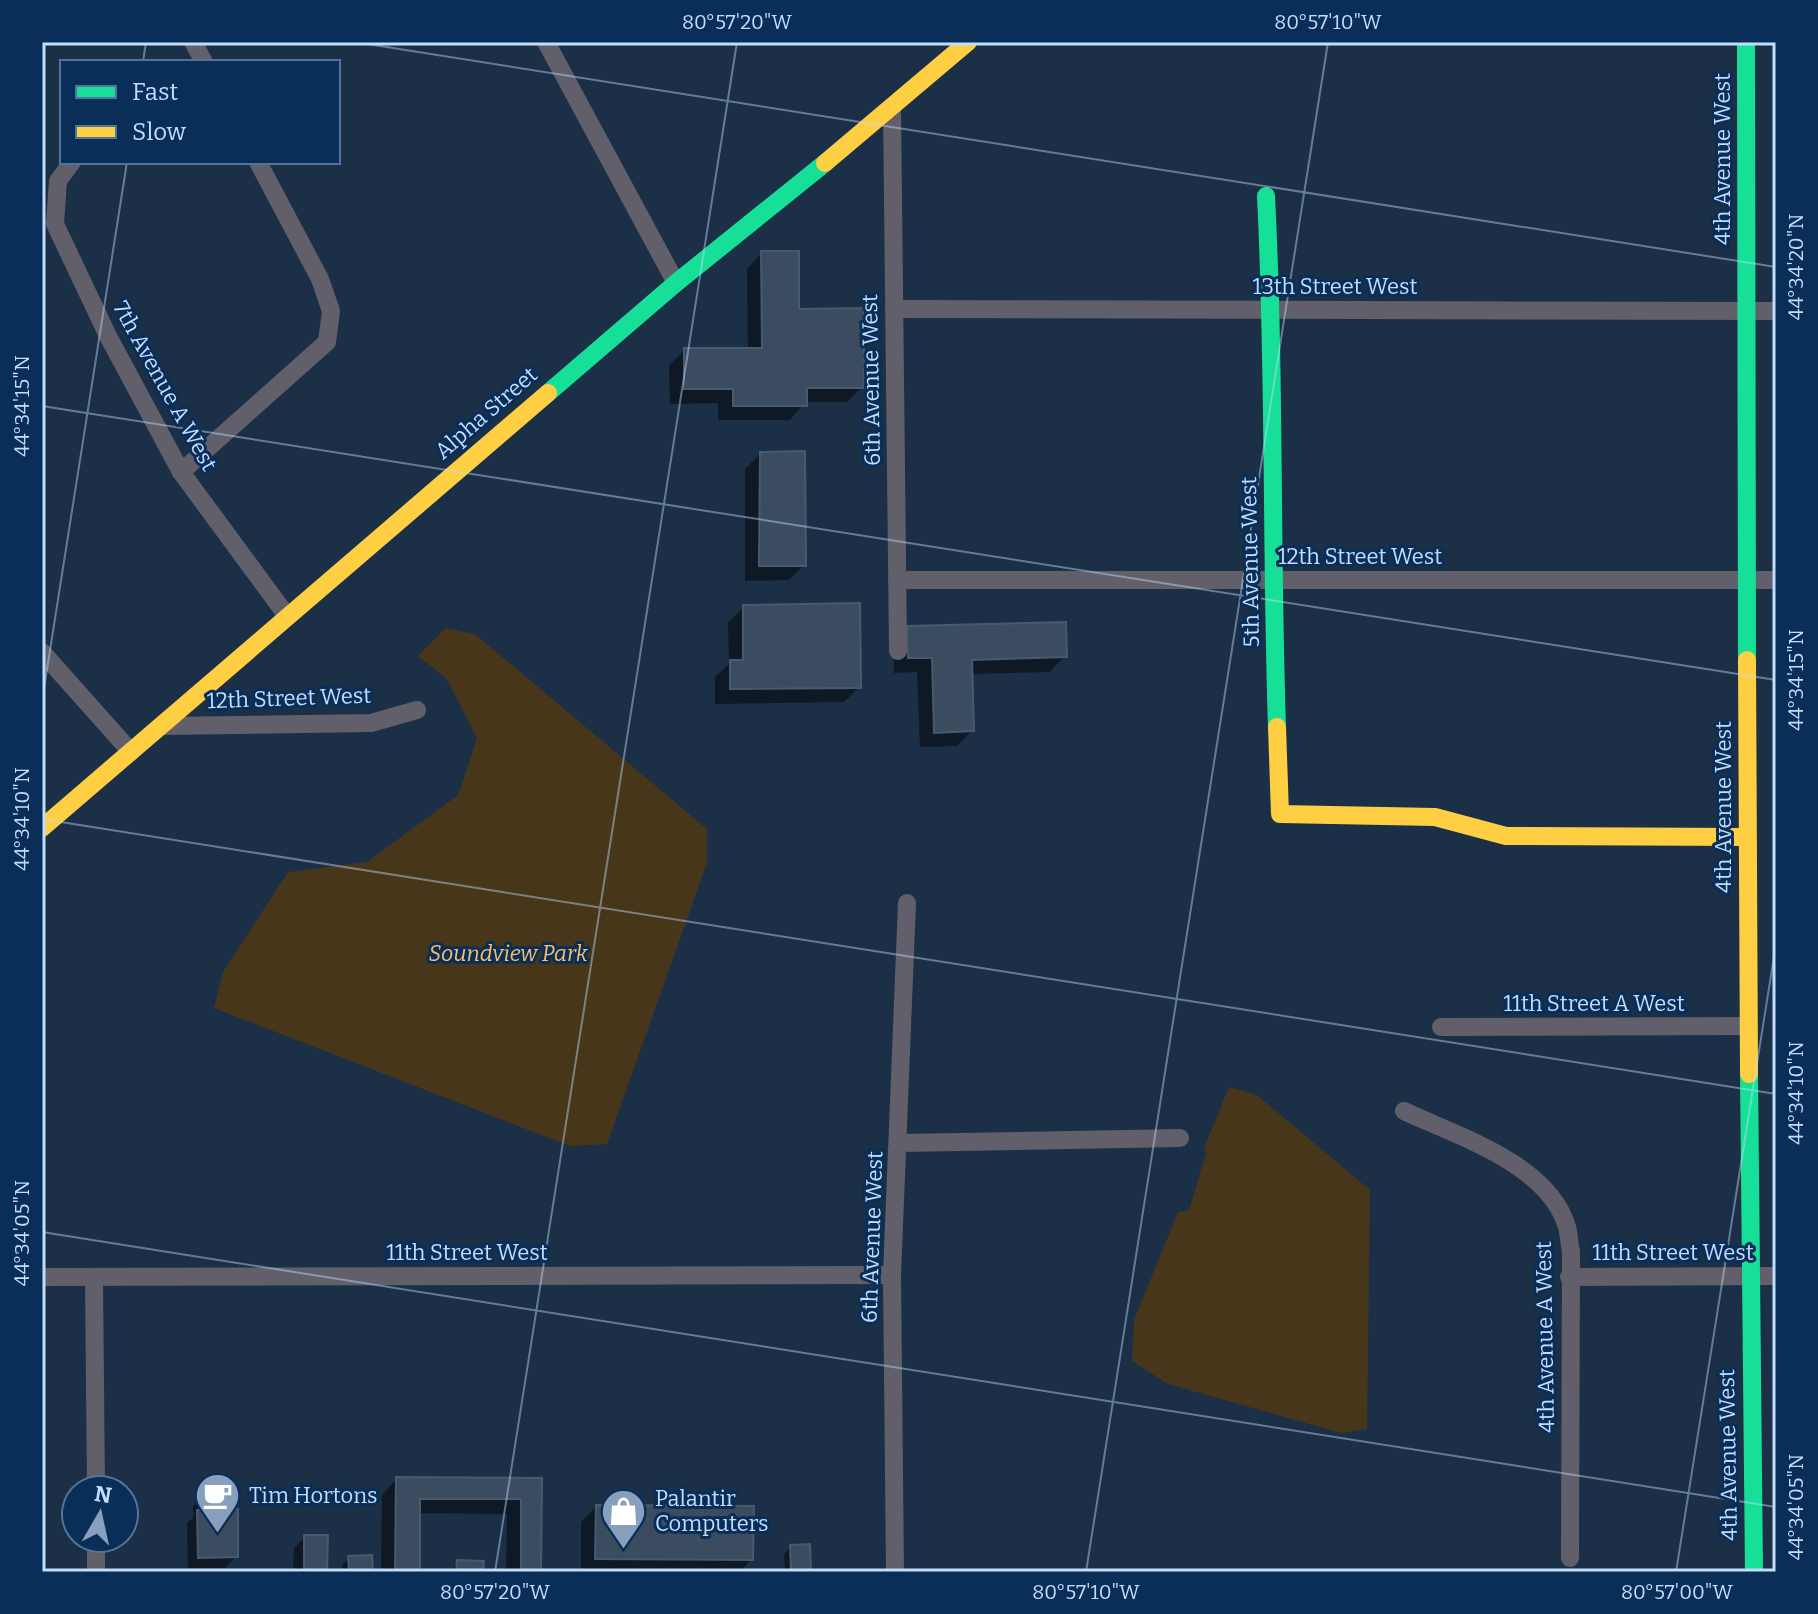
<svg xmlns="http://www.w3.org/2000/svg" width="1818" height="1614" font-family="Bitter,serif">
	<style>
		.green { fill: #48361b }
		.shadow { fill: #0007 }
		.building { fill: #3c4c60; stroke: #485a70; stroke-width: 2 }
		.lines { fill: none; stroke-linecap: round; stroke-linejoin: round }
		.street { stroke: #615f6a; stroke-width: 18 }
		.fast { stroke: #16e098; stroke-width: 18 }
		.slow { stroke: #ffcf43; stroke-width: 18 }
		.ticks { fill: none; stroke: #c2dcfd; stroke-width: 2; stroke-opacity: 0.45 }
		.labels { text-anchor: middle; dominant-baseline: central; stroke-width: 6; stroke-linejoin: round; paint-order: stroke }
		.street-label { font-size: 22px; fill: #c2dcfd; stroke: #092e58 }
		.park-label { font-size: 22px; font-style: italic; fill: #f8bf6d; stroke: #092e58 }
		.poi-label { font-size: 22px; fill: #c2dcfd; stroke: #092e58; text-anchor: start }
		.neatline { fill: none; stroke: #c2dcfd; stroke-width: 3 }
		.ticks-label { font-size: 20px; text-anchor: middle; fill: #c2dcfd }
	</style>
	<rect width="100%" height="100%" fill="#1b2f46"/>
	<g class="green">
		<polygon points="446,628 475,634 707,829 707,863 607,1144 570,1146 214,1008 223,972 288,872 367,862 458,795 477,738 446,678 418,656"/>
		<polygon points="1229,1087 1257,1095 1370,1190 1367,1429 1341,1433 1168,1384 1132,1361 1134,1320 1178,1212 1189,1210 1206,1153 1204,1148"/>
	</g>
	<g class="shadow">
		<polygon points="762,253 797,311 862,387 847,402 805,402 790,420 718,420 718,403 670,404 669,365 685,350 748,350 747,269"/>
		<polygon points="760,454 804,565 789,580 745,581 745,469"/>
		<polygon points="744,607 859,687 844,702 715,704 715,677 729,664 728,622"/>
		<polygon points="908,628 1065,656 1050,672 970,674 972,731 957,746 920,747 917,672 894,673 893,644"/>
		<polygon points="397,1479 540,1480 539,1572 506,1572 507,1514 418,1513 418,1572 381,1572 382,1495"/>
		<polygon points="204,1495 228,1511 236,1556 225,1568 188,1568 187,1523 193,1518 193,1506"/>
		<polygon points="596,1507 751,1560 739,1572 581,1572 581,1522"/>
		<polygon points="305,1537 325,1572 293,1572 294,1548"/>
		<polygon points="791,1547 809,1572 785,1572 784,1554"/>
		<polygon points="349,1558 371,1572 342,1572 342,1565"/>
		<polygon points="458,1562 481,1572 450,1572"/>
	</g>
	<g class="building">
		<polygon points="761,251 799,251 799,309 864,308 864,388 807,388 807,406 733,406 733,389 684,389 684,348 762,348"/>
		<polygon points="805,451 806,566 759,566 760,452"/>
		<polygon points="860,603 861,688 730,689 730,660 743,660 743,605"/>
		<polygon points="1066,622 1067,657 972,660 974,731 934,733 932,658 908,658 907,626"/>
		<polygon points="396,1477 542,1478 541,1572 505,1572 521,1571 521,1499 420,1499 420,1572 395,1572"/>
		<polygon points="230,1492 230,1509 238,1509 238,1557 198,1558 197,1510 203,1510 203,1493"/>
		<polygon points="596,1505 754,1506 753,1560 595,1559"/>
		<polygon points="304,1535 328,1535 327,1572 304,1572"/>
		<polygon points="810,1544 811,1572 791,1572 790,1545"/>
		<polygon points="372,1555 373,1572 349,1572 348,1556"/>
		<polygon points="457,1560 484,1561 483,1572 456,1572"/>
	</g>
	<g class="lines">
		<g class="street">
			<polyline points="193,42 204,62"/>
			<polyline points="546,42 676,283"/>
			<polyline points="892,108 898,651"/>
			<polyline points="72,162 58,181 55,224 108,336 181,472 287,616"/>
			<polyline points="894,309 1776,311"/>
			<polyline points="181,472 327,342 331,311 320,279 258,162"/>
			<polyline points="897,580 1776,580"/>
			<polyline points="42,652 131,752"/>
			<polyline points="161,726 371,723 417,710"/>
			<polyline points="1441,1027 1749,1026"/>
			<path d="M1404 1111C1457 1136 1549 1164 1567 1227 1569 1234 1569 1243 1571 1251L1570 1558"/>
			<polyline points="899,1143 1180,1138"/>
			<polyline points="42,1277 892,1275"/>
			<polyline points="94,1277 96,1490"/>
			<polyline points="1569,1277 1776,1276"/>
			<polyline points="96,1538 96,1572"/>
			<polyline points="895,1572 892,1275 907,903"/>
		</g>
		<g class="fast">
			<polyline points="1746,42 1747,660"/>
			<path d="M1266 196C1275 373 1271 550 1277 727"/>
			<polyline points="548,393 676,283 825,163"/>
			<polyline points="1749,1074 1754,1572"/>
		</g>
		<g class="slow">
			<polyline points="825,163 968,42"/>
			<polyline points="1747,660 1749,1074"/>
			<polyline points="1277,727 1280,814 1435,817 1506,836 1747,837"/>
			<polyline points="42,828 548,393"/>
		</g>
	</g>
	<path class="ticks" d="M355 42 1776 267M143 62 146 42M42 406 1776 680M42 701 127 162M42 819 1776 1094M42 1232 1776 1507M495 1572 737 42M1086 1572 1328 42M1676 1572 1776 944"/>
	<defs>
		<symbol id="cafe-pin" viewBox="-11 -11 22 30"><path d="M0 17L-7.5 6A9.5 9.5 0 1 1 7.5 6Z" fill="#889fbd" stroke="#092e58"/><path d="M-5.5-4.5H6V0H3Q3 3.5 0 3.5H-2.5Q-5.5 3.5-5.5 0ZM3-3.2v2h1.7v-2ZM-6 4.5H4V6H-6Z" fill="#fff"/></symbol>
		<symbol id="shop-pin" viewBox="-11 -11 22 30"><path d="M0 17L-7.5 6A9.5 9.5 0 1 1 7.5 6Z" fill="#889fbd" stroke="#092e58"/><path d="M-5-2.5h2.3a2.7 3.5 0 0 1 5.4 0H5L5.5 6h-11ZM-1.5-2.5h3a1.5 2.3 0 0 0-3 0Z" fill="#fff"/></symbol>
	</defs>
	<g fill-rule="evenodd">
		<use href="#cafe-pin" x="192" y="1470" width="51" height="69"/>
		<use href="#shop-pin" x="598" y="1486" width="51" height="69"/>
	</g>
	<g class="labels">
		<g class="street-label">
			<text transform="translate(1722 159) rotate(-90)">4th Avenue West</text>
			<text x="1335" y="286">13th Street West</text>
			<text transform="translate(871 380) rotate(-91)">6th Avenue West</text>
			<text transform="translate(165 386) rotate(61)">7th Avenue A West</text>
			<text transform="translate(486 413) rotate(-41)">Alpha Street</text>
			<text x="1360" y="556">12th Street West</text>
			<text transform="translate(1250 562) rotate(-91)">5th Avenue West</text>
			<text transform="translate(289 698) rotate(-2)">12th Street West</text>
			<text transform="translate(1723 807) rotate(-90)">4th Avenue West</text>
			<text x="1594" y="1003">11th Street A West</text>
			<text transform="translate(872 1237) rotate(-88)">6th Avenue West</text>
			<text x="467" y="1252">11th Street West</text>
			<text x="1673" y="1252">11th Street West</text>
			<text transform="translate(1545 1337) rotate(-91)">4th Avenue A West</text>
			<text transform="translate(1728 1455) rotate(-91)">4th Avenue West</text>
		</g>
		<g class="park-label">
			<text x="508" y="953">Soundview Park</text>
		</g>
		<g class="poi-label">
			<text x="249" y="1495">Tim Hortons</text>
			<text x="655" y="1498">Palantir<tspan x="655" dy="25">Computers</tspan></text>
		</g>
	</g>
	<rect width="1818" height="1614" fill="none" stroke="#092e58" stroke-width="88"/>
	<rect x="60" y="60" width="280" height="104" fill="#092e58" stroke="#53749a" stroke-width="2"/>
	<rect x="76" y="86" width="40" height="12" fill="#16e098" stroke="#53749a" stroke-width="2"/>
	<text x="132" y="100" font-size="24" fill="#c2dcfd">Fast</text>
	<rect x="76" y="126" width="40" height="12" fill="#ffcf43" stroke="#53749a" stroke-width="2"/>
	<text x="132" y="140" font-size="24" fill="#c2dcfd">Slow</text>
	<g transform="translate(100 1514) rotate(9)"><circle r="38" fill="#092e58" stroke="#53749a" stroke-width="2"/>
	<path d="M0-6L14 30L0 20L-14 30Z" fill="#889fbd"/>
	<text y="-12" font-size="22" font-weight="bold" text-anchor="middle" fill="#c2dcfd">N</text>
	</g>
	<rect x="44" y="44" width="1730" height="1526" class="neatline"/>
	<g class="ticks-label">
		<text x="737" y="29">80°57'20"W</text>
		<text x="1328" y="29">80°57'10"W</text>
		<text transform="translate(1796 267) rotate(-90)" y="7">44°34'20"N</text>
		<text transform="translate(22 406) rotate(-90)" y="7">44°34'15"N</text>
		<text transform="translate(1796 680) rotate(-90)" y="7">44°34'15"N</text>
		<text transform="translate(22 819) rotate(-90)" y="7">44°34'10"N</text>
		<text transform="translate(1796 1093) rotate(-90)" y="7">44°34'10"N</text>
		<text transform="translate(22 1233) rotate(-90)" y="7">44°34'05"N</text>
		<text transform="translate(1796 1507) rotate(-90)" y="7">44°34'05"N</text>
		<text x="495" y="1599">80°57'20"W</text>
		<text x="1086" y="1599">80°57'10"W</text>
		<text x="1677" y="1599">80°57'00"W</text>
	</g>
</svg>
